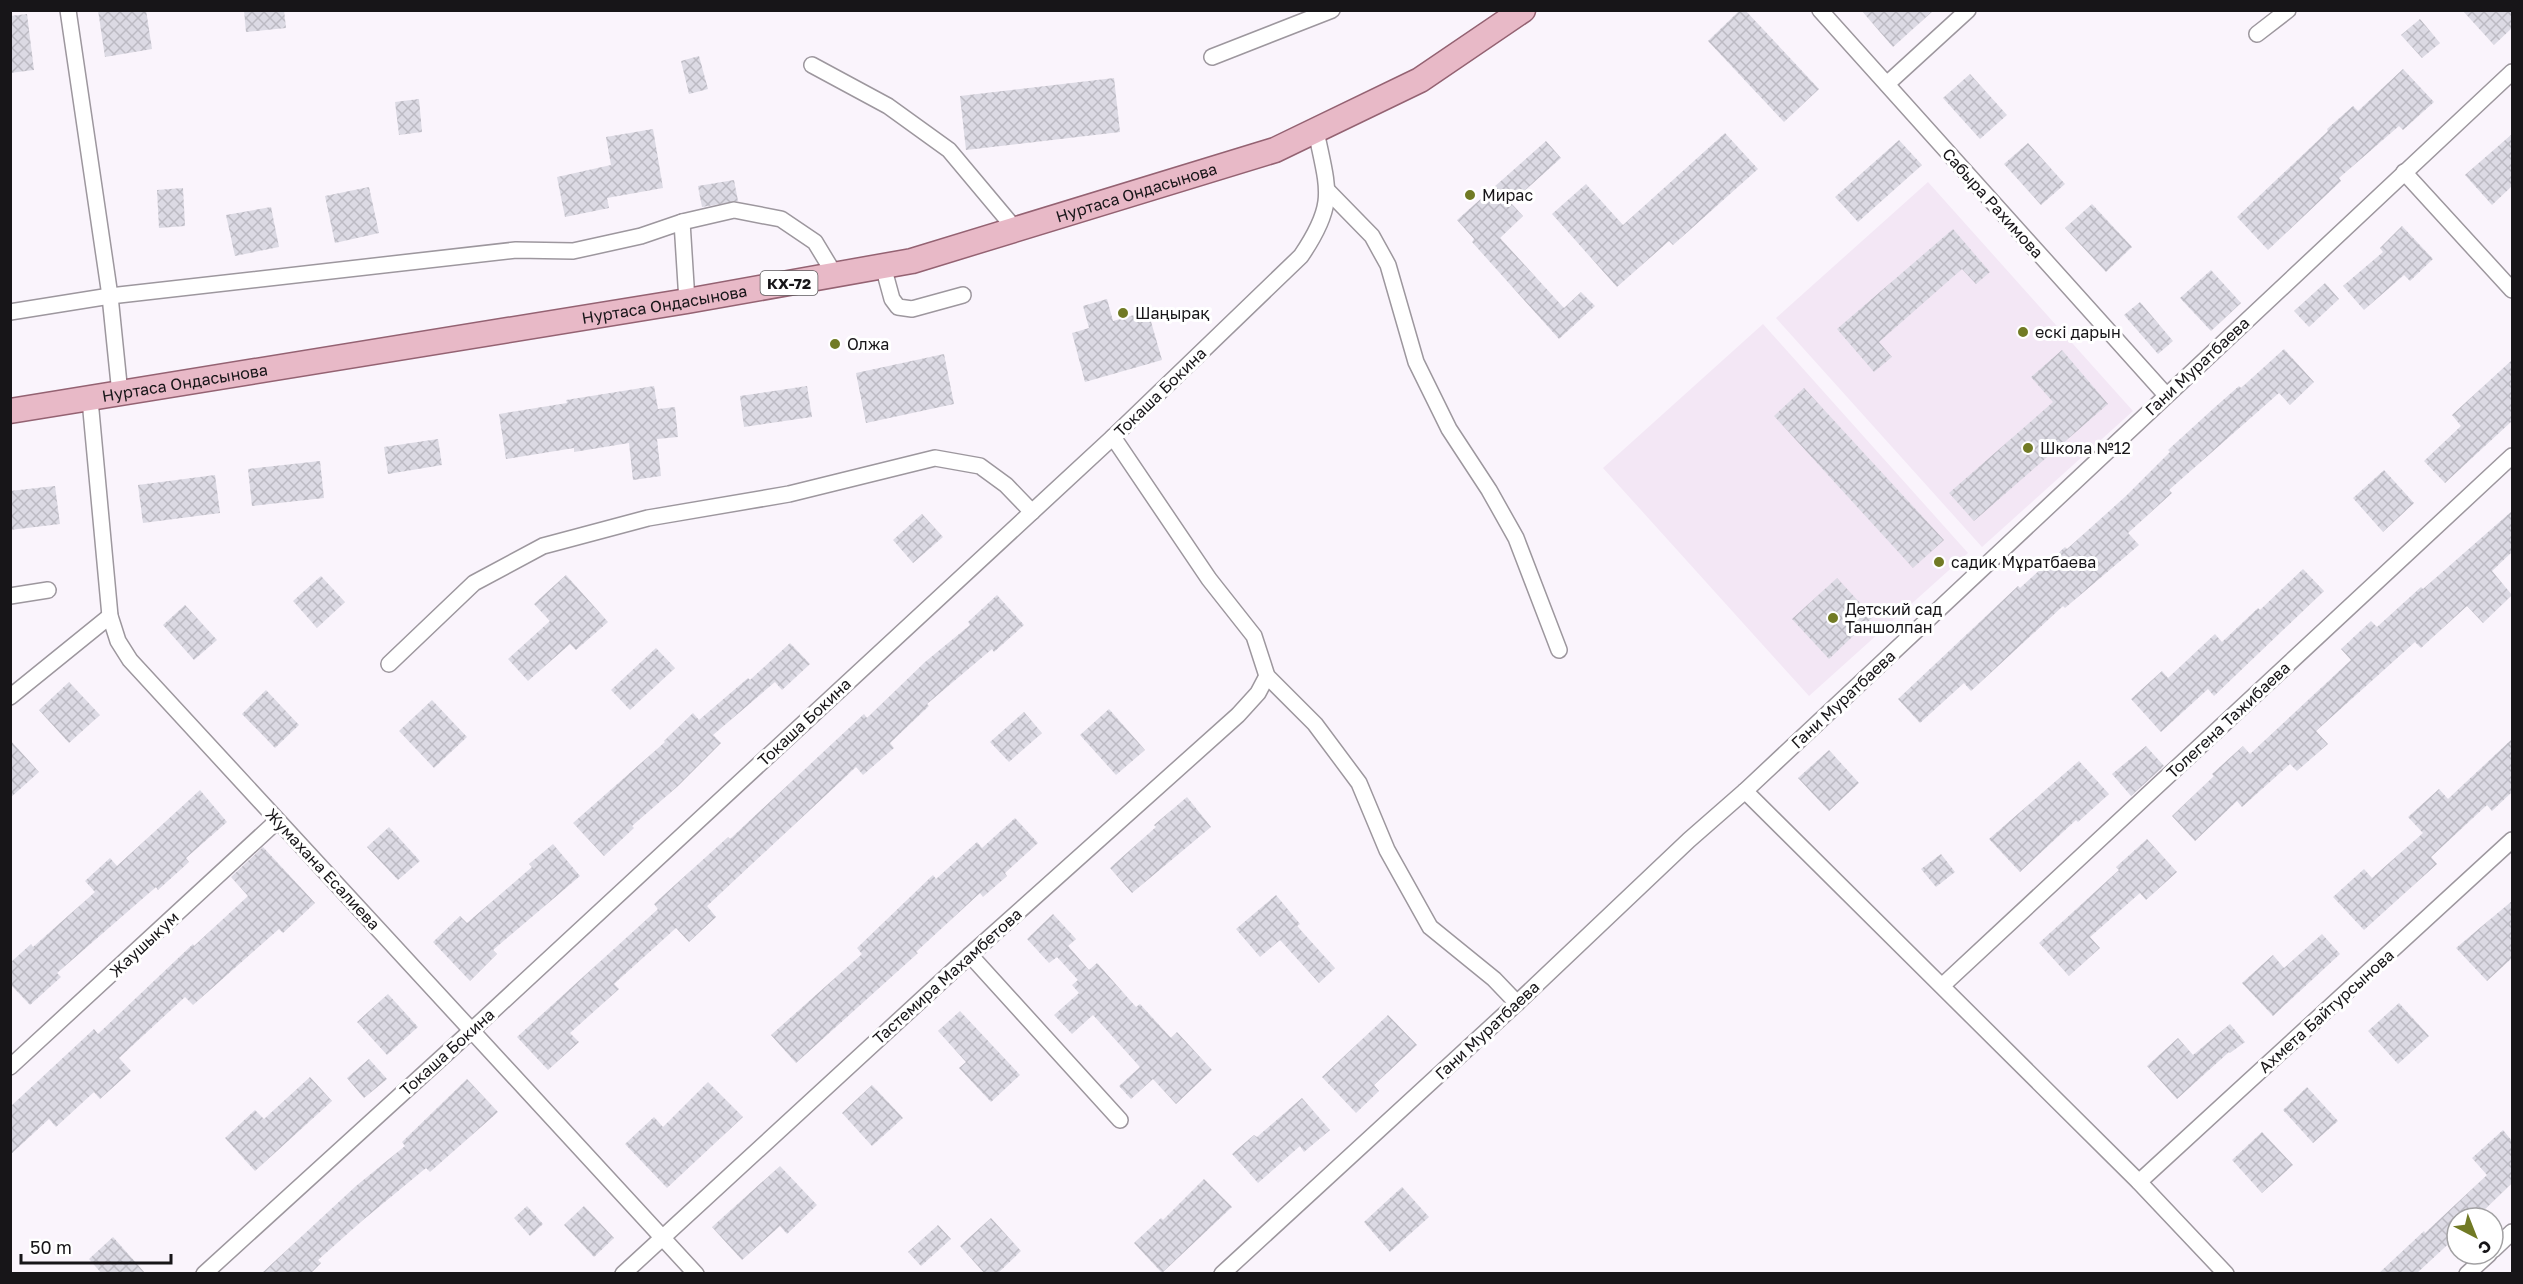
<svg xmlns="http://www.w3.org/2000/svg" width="2523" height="1284" font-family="'Golos Text',sans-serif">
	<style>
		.built { fill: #f3e7f5 }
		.building { fill: url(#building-cross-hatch) }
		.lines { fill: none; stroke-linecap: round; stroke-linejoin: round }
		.street-casing { stroke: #9d979e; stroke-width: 18 }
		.primary-casing { stroke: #946272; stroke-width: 27 }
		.street { stroke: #fff; stroke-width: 15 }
		.primary { stroke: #e8b9c7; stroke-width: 24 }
		.poi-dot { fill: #717a24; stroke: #fff; stroke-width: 2 }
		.labels { text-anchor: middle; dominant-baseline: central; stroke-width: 6; stroke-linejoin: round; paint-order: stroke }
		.shield { fill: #fff; stroke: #5d5b5d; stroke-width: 1.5 }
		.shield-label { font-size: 15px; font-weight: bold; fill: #171518 }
		.street-label { font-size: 16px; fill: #171518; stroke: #fff }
		.poi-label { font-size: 16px; fill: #171518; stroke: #fff; text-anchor: start }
	</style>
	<defs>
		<pattern id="building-cross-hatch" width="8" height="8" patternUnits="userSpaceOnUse" patternTransform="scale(1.5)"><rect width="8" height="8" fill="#dcdae4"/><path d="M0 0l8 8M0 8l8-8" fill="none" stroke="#bcbac3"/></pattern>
	</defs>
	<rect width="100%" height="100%" fill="#faf4fc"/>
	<g class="built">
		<polygon points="1928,182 2133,411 1982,547 1776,318"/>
		<polygon points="1763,324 1968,553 1809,696 1603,468"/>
	</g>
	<g class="building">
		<polygon points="98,10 146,10 152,49 105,57"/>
		<polygon points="244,10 284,10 286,28 246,32"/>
		<polygon points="1740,10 1745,10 1819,89 1784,122 1708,41"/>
		<polygon points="1861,10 1934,10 1893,47"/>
		<polygon points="2462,10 2512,10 2512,28 2494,45"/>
		<polygon points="27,14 34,70 10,73 10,16"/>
		<polygon points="2420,19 2440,43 2422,58 2401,35"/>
		<polygon points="699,56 708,89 689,94 681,61"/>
		<polygon points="2403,69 2434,102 2403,130 2399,126 2339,178 2341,181 2268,250 2237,217 2328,131 2327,129 2353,106 2358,111"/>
		<polygon points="1970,74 2007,115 1980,139 1943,98"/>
		<polygon points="1114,78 1120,132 966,150 960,96"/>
		<polygon points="419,99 422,132 399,135 395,102"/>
		<polygon points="653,129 663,188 607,198 609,208 565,217 557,177 611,165 606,137"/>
		<polygon points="1725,133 1758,169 1673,245 1669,241 1617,287 1552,214 1586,184 1623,225"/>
		<polygon points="2512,134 2512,186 2492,205 2465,175"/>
		<polygon points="1899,140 1922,165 1858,222 1835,197"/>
		<polygon points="1546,141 1561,158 1511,203 1523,216 1500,238 1564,308 1581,292 1595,306 1559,339 1472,242 1474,239 1457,220"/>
		<polygon points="2028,143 2065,184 2041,205 2004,164"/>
		<polygon points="734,180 738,201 702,207 698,186"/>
		<polygon points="369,187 379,233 335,243 325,196"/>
		<polygon points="183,188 185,226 159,228 157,190"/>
		<polygon points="2092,204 2132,247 2106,272 2065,228"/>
		<polygon points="271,207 279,247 235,256 226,215"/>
		<polygon points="2402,226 2433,259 2410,281 2404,275 2364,310 2343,286 2383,252 2380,248"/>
		<polygon points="1953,229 1990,272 1976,284 1962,269 1879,342 1892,357 1874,372 1837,329"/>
		<polygon points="2211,270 2241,303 2211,331 2180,298"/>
		<polygon points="2325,283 2339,299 2309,327 2294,311"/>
		<polygon points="1107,299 1113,321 1148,311 1162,360 1085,382 1072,333 1089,328 1083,306"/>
		<polygon points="2140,302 2173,341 2158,354 2124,315"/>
		<polygon points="2284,349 2314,382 2290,405 2279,393 2169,490 2172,493 2128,533 2139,545 2065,608 2063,606 1971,691 1964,683 1920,723 1898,699 2018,586 2020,588 2065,547 2067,549 2126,496 2170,452 2168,450 2214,408 2239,386 2241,388"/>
		<polygon points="2062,350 2108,404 1974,521 1949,493 2053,402 2031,377"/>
		<polygon points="944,354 954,404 866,423 856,373"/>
		<polygon points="2512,360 2512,421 2445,483 2424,461 2461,426 2452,415"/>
		<polygon points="654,386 658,409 675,407 678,437 657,439 661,476 633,480 629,443 574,452 574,448 506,459 499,414 567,403 566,400"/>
		<polygon points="807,386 812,417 744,427 740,396"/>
		<polygon points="1804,388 1944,540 1913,568 1774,416"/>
		<polygon points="438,439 442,465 388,474 384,447"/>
		<polygon points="320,461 324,498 252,506 248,469"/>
		<polygon points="2384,470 2414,503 2383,532 2353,498"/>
		<polygon points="215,475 220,513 143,523 138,485"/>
		<polygon points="55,486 60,524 10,530 10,491"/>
		<polygon points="2512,511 2512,552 2492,571 2512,595 2483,623 2467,606 2421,648 2415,642 2316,731 2328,744 2297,771 2290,764 2242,807 2237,801 2195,841 2172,816 2214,776 2212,774 2243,746 2250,754 2351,660 2341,649 2371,621 2377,627 2421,587 2423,589"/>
		<polygon points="922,514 943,537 913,563 893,540"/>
		<polygon points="2303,569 2324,591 2214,696 2208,689 2161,732 2131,699 2162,671 2168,678 2215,634 2222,642 2258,608 2260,610"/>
		<polygon points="566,575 608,622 576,650 570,644 528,681 508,659 550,621 534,604"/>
		<polygon points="321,576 345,602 317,628 293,601"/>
		<polygon points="1837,578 1873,617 1829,659 1792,619"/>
		<polygon points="997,595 1024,625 994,652 992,649 927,704 929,706 890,743 894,748 863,775 856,767 707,906 716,917 689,942 676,928 614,984 619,989 570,1033 579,1042 548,1070 517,1037 658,909 654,904 728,837 730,839 864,714 867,718 925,662 970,625 968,622"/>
		<polygon points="185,605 217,640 194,660 163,625"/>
		<polygon points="790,643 810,664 782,690 775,682 713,735 721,743 678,786 632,826 634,828 604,856 573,823 665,742 664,741 693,713 699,720 748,678 750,680"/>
		<polygon points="656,648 675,668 630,710 611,690"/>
		<polygon points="69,682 100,715 69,743 39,710"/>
		<polygon points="266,690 299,725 275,748 242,714"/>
		<polygon points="432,700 467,737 434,768 399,731"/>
		<polygon points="1109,709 1145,750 1116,775 1080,735"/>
		<polygon points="1024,712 1042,733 1009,762 990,742"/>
		<polygon points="2512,739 2512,792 2492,811 2487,805 2431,857 2437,864 2364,930 2333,897 2364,869 2372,878 2423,833 2408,817 2439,789 2448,799"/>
		<polygon points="10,740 39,772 10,798"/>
		<polygon points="2146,746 2164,766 2131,796 2112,774"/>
		<polygon points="1829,750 1859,783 1829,811 1798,778"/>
		<polygon points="2079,761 2109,794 2078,822 2076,820 2020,872 1989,839"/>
		<polygon points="200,790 227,822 186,858 189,862 158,890 156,887 57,973 61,977 30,1005 10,984 10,963 31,944 33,947 95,892 85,881 110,858 117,866"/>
		<polygon points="1187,797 1211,827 1132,893 1110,868 1156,827 1154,825"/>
		<polygon points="1015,818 1038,843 1005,873 1007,876 983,897 980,893 916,952 918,953 796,1063 771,1035 862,954 857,948 933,875 936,879 977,842 982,848"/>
		<polygon points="389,827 420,861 398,880 367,847"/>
		<polygon points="2147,839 2177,872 2146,900 2140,893 2090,937 2100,948 2069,976 2039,943 2119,870 2116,867"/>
		<polygon points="553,844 580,876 493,950 497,954 470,981 433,942 460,916 467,923 532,867 529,864"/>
		<polygon points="263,847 315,903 283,933 279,929 193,1005 185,997 119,1058 131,1071 100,1099 94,1092 56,1127 49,1119 10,1155 10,1107 94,1029 98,1034 193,944 194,946 248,896 231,877"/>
		<polygon points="1941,854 1955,872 1936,887 1921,869"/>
		<polygon points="1276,895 1300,924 1297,926 1335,968 1319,983 1280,940 1260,957 1236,929"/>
		<polygon points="2512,901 2512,958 2487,981 2456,948"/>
		<polygon points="1053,914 1076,939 1068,946 1089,970 1097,963 1136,1007 1140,1004 1171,1038 1177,1032 1212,1070 1176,1104 1153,1079 1131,1099 1119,1086 1140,1067 1093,1015 1072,1034 1054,1015 1079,993 1072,985 1078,980 1057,957 1049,963 1027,939"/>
		<polygon points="2322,934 2340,954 2273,1016 2242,983 2273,955 2284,968"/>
		<polygon points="388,994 418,1027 387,1055 357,1022"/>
		<polygon points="2399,1003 2429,1036 2398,1064 2368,1031"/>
		<polygon points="960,1011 1020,1075 991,1102 959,1068 966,1062 938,1031"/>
		<polygon points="1388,1015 1417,1045 1374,1085 1379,1091 1356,1113 1322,1077"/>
		<polygon points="2230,1024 2245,1042 2230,1053 2229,1052 2177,1099 2147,1066 2178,1038 2193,1055"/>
		<polygon points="369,1059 387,1079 364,1098 347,1078"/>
		<polygon points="310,1077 332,1101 255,1171 225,1138 255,1110 264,1119"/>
		<polygon points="467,1079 498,1112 430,1172 426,1168 363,1220 318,1260 321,1263 310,1274 261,1274 356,1186 405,1146 402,1142"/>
		<polygon points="708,1082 743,1117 667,1188 625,1144 654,1117 663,1127"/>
		<polygon points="872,1085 903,1118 872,1146 842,1113"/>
		<polygon points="2307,1087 2338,1121 2313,1143 2283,1110"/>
		<polygon points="1302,1098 1330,1130 1304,1152 1300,1146 1258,1183 1232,1154 1254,1135 1257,1137"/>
		<polygon points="2503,1130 2512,1141 2512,1183 2476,1218 2457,1218 2457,1236 2416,1274 2378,1274 2424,1231 2425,1233 2487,1175 2472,1158"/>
		<polygon points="2262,1132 2293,1165 2262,1193 2232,1160"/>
		<polygon points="780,1166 817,1205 787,1234 780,1226 742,1260 712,1227"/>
		<polygon points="1204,1179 1232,1207 1162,1273 1134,1243 1161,1218 1163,1220"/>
		<polygon points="1402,1187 1429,1217 1390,1252 1364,1222"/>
		<polygon points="527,1206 543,1224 530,1236 514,1218"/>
		<polygon points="584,1206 614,1238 594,1257 564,1225"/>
		<polygon points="991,1218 1021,1251 997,1274 985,1274 960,1246"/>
		<polygon points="938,1225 951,1239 921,1266 908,1252"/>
		<polygon points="113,1237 146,1274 102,1274 89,1259"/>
	</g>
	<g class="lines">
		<defs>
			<g id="street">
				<polyline points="68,10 110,296 120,394"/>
				<polyline points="1820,10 2166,395"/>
				<polyline points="2257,34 2288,10"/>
				<polyline points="1212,57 1332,10"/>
				<polyline points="812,65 888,106 949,150 1016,230"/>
				<polyline points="1887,84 1968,10"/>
				<polyline points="2404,172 2512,290"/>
				<polyline points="1328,191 1372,236 1388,265 1416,362 1449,429 1489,490 1516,538 1559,650"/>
				<polyline points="682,222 734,210 781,219 815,242 835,275"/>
				<polyline points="883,266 892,299 898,307 912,309 963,295"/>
				<polyline points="10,312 110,296 516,250 573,251 641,236 682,222 687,301"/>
				<polyline points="90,400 110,616 118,641 130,660 696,1274"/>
				<polyline points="1113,437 1209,579 1254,636 1267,676 1315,724 1359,783 1387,850 1430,927 1494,979 1517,1003"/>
				<polyline points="10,596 48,590"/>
				<polyline points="389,664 474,583 543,546 648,518 789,494 935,458 980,466 1006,485 1032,512"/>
				<polyline points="10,697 110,616"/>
				<polyline points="1745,791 2139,1182 2226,1274"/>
				<polyline points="970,955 1120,1120"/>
				<polyline points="1943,985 2512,456"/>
				<polyline points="10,1067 277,821"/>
				<polyline points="2139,1182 2512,840"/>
				<polyline points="2493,1250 2512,1232"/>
				<path d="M204 1274 472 1030 1113 437 1301 256C1337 203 1328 190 1316 131"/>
				<polyline points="623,1274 970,955 1238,715 1258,693 1267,676"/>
				<polyline points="1222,1274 1517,1003 1689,840 1745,791 2512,72"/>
				<polyline points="2467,1274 2489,1254"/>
			</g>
			<g id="primary">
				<path id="s1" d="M10 411 687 301 912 261 1275 150 1420 80 1523 10"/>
			</g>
		</defs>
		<use href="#street" class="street-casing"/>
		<use href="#primary" class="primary-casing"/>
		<use href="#street" class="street"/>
		<use href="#primary" class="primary"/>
	</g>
	<g class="poi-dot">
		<circle cx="1470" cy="195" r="6"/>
		<circle cx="1123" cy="313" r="6"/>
		<circle cx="2023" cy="332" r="6"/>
		<circle cx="835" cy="344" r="6"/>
		<circle cx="2028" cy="448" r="6"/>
		<circle cx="1939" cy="562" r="6"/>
		<circle cx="1833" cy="618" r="6"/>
	</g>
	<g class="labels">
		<rect class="shield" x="760.5" y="271" width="57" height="24" rx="4.5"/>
		<g class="shield-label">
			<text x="789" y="283">КХ-72</text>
		</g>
		<g class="street-label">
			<text stroke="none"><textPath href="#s1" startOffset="1149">Нуртаса Ондасынова</textPath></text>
			<text transform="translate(1993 203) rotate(48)">Сабыра Рахимова</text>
			<text stroke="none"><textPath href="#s1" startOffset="663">Нуртаса Ондасынова</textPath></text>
			<text transform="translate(2197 366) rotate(-43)">Гани Муратбаева</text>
			<text stroke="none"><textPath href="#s1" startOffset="177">Нуртаса Ондасынова</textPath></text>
			<text transform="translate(1160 392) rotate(-44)">Токаша Бокина</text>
			<text transform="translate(1843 699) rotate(-43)">Гани Муратбаева</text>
			<text transform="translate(2228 720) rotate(-43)">Толегена Тажибаева</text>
			<text transform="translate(804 722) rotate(-43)">Токаша Бокина</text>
			<text transform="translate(323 869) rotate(47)">Жумахана Есалиева</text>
			<text transform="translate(144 944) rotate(-43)">Жаушыкум</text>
			<text transform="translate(947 976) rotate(-42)">Тастемира Махамбетова</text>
			<text transform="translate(2326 1011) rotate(-42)">Ахмета Байтурсынова</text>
			<text transform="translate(1487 1030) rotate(-43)">Гани Муратбаева</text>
			<text transform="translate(447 1052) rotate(-42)">Токаша Бокина</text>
		</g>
		<g class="poi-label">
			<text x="1482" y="195">Мирас</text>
			<text x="1135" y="313">Шаңырақ</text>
			<text x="2035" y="332">ескі дарын</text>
			<text x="847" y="344">Олжа</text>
			<text x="2040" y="448">Школа №12</text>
			<text x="1951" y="562">садик Мұратбаева</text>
			<text x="1845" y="609">Детский сад<tspan x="1845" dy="18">Таншолпан</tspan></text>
		</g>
	</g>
	<rect width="2523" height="1284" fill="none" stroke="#171518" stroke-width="24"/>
	<g transform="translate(2475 1236) rotate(138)"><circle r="28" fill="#ffffff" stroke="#a2a1a3" stroke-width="1.5"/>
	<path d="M0-4.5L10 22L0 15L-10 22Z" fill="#717a24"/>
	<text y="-9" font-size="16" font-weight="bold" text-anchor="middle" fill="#171518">С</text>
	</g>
	<path d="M21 1254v9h150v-9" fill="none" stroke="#171518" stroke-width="3"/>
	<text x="30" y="1254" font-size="18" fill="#171518" stroke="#ffffff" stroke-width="4.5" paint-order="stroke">50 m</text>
</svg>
